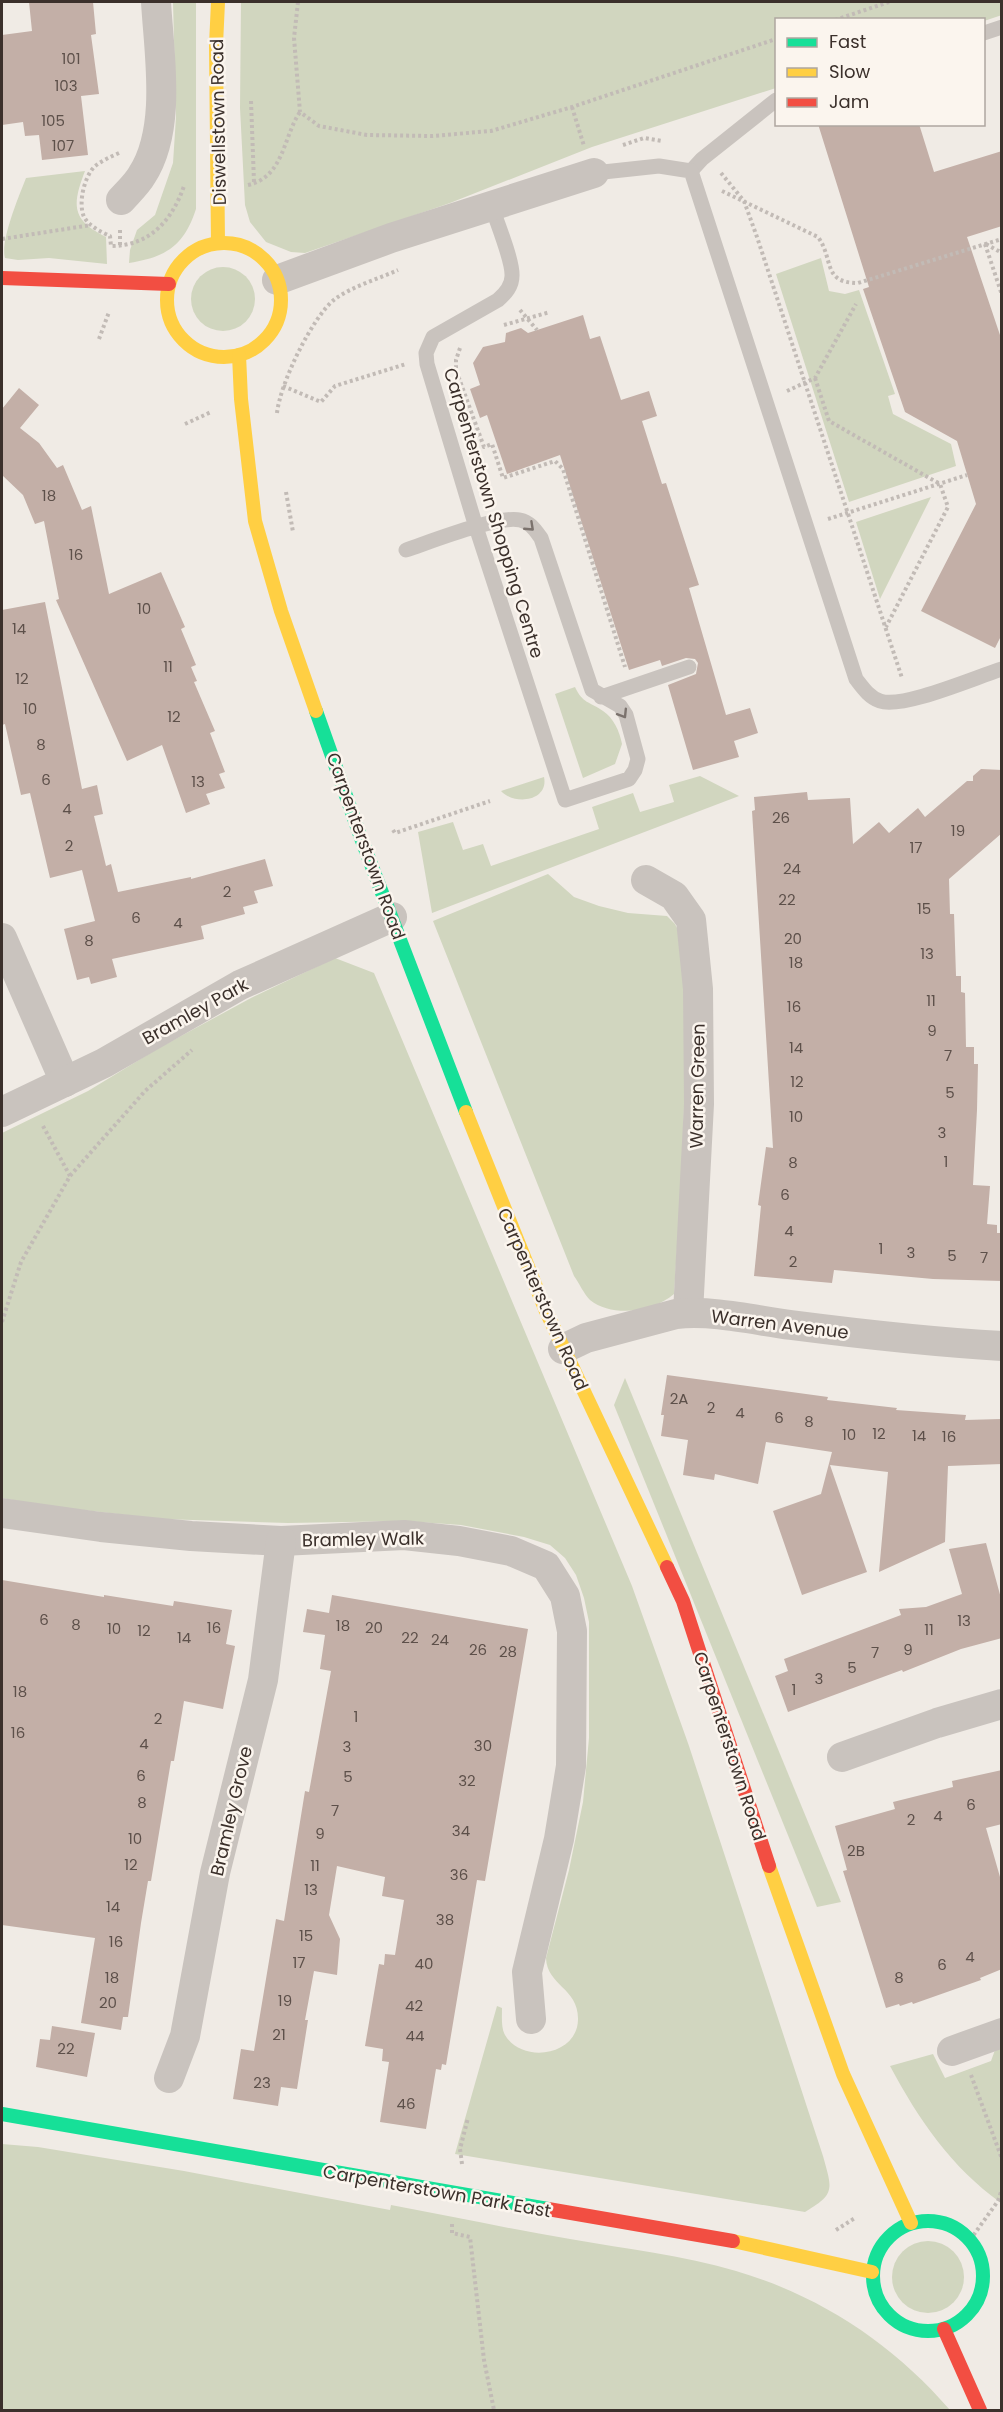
<svg xmlns="http://www.w3.org/2000/svg" width="1003" height="2412" font-family="Poppins,sans-serif">
	<style>
		.green { fill: #d1d6bf }
		.building { fill: #c3afa7 }
		.lines { fill: none; stroke-linecap: round; stroke-linejoin: round }
		.path { stroke: #c2bbb6; stroke-width: 4; stroke-dasharray: 3 3; stroke-linecap: butt }
		.lane { stroke: #c9c3be; stroke-width: 15 }
		.street { stroke: #c9c3be; stroke-width: 30 }
		.fast { stroke: #16e098; stroke-width: 14 }
		.slow { stroke: #ffcf43; stroke-width: 14 }
		.jam { stroke: #f24e42; stroke-width: 14 }
		.oneway { stroke: #7b726d }
		.labels { text-anchor: middle; dominant-baseline: central; stroke-width: 5; stroke-linejoin: round; paint-order: stroke }
		.number-label { font-size: 15px; fill: #5d504a }
		.street-label { font-size: 18px; fill: #3b302b; stroke: #fbf5ee }
	</style>
	<rect width="100%" height="100%" fill="#f0ebe5"/>
	<g class="green">
		<path d="M173 2H196V209C184 246 166 257 129 263L130 250 137 230 155 215 173 163 176 117Z"/>
		<polygon points="241,2 1001,2 1002,15 984,21 776,20 776,88 592,147 450,203 305,253 291,252 266,242 250,222 245,205 240,108"/>
		<path d="M85 171C72 205 71 220 106 237L107 264 49 258 18 260 5 258C0 241 19 196 26 178Z"/>
		<polygon points="821,258 829,291 845,294 859,290 895,394 888,396 893,414 951,444 956,466 849,502 776,274"/>
		<circle cx="223" cy="299" r="32"/>
		<polygon points="931,497 880,599 856,522"/>
		<path d="M575 687C583 704 589 701 603 711 613 717 620 732 622 744L615 764 583 778 555 694Z"/>
		<polygon points="700,776 739,796 432,913 418,832 453,822 463,850 483,844 491,866 599,829 592,807 633,793 640,812 674,802 669,785"/>
		<path d="M544 777C549 801 515 806 501 791Z"/>
		<path d="M548 874 574 897 599 906 628 913 667 916 675 924 680 934 686 1005 683 1156 674 1294C653 1312 613 1318 590 1300 584 1294 579 1283 574 1276L433 921Z"/>
		<path d="M335 958 374 973 632 1586 689 1746 823 2156C832 2189 836 2194 805 2212L455 2154 497 2006 502 2008C502 2017 501 2028 505 2035 522 2064 577 2056 578 2020 579 1988 547 1986 546 1958L569 1870 583 1802 589 1738V1622L584 1598 576 1575 565 1558 550 1545 524 1537 461 1525 404 1521 288 1523 161 1519 40 1505 2 1498V1133L88 1091 157 1049 251 998Z"/>
		<polygon points="625,1378 841,1902 817,1907 614,1405"/>
		<path d="M1001 2048V2203C951 2167 919 2120 890 2066L933 2054 945 2078 991 2061 995 2050Z"/>
		<path d="M2 2144 38 2147 184 2171 390 2210 391 2205C451 2216 510 2229 570 2239 625 2249 683 2255 736 2271 821 2296 893 2344 950 2410H2Z"/>
		<circle cx="928" cy="2277" r="36"/>
	</g>
	<g class="building">
		<polygon points="29,2 93,2 96,34 91,35 99,94 81,96 88,155 42,160 39,135 25,136 23,122 2,125 2,35 32,31"/>
		<polygon points="818,124 919,124 934,172 1002,151 1002,226 967,237 1002,341 1002,634 995,648 921,611 976,504 957,441 905,412 863,289 869,287"/>
		<polygon points="583,315 590,339 600,336 621,400 649,391 657,416 642,421 662,484 666,483 699,585 689,588 726,715 750,708 758,733 734,741 739,757 693,770 668,685 696,674 698,663 695,659 686,658 662,666 660,660 629,670 560,455 507,474 487,415 480,418 470,389 480,385 473,363 483,347 505,342 506,333 521,328 528,333"/>
		<polygon points="19,388 39,405 20,428 39,443 57,468 63,465 82,510 91,506 109,594 161,572 185,627 181,629 196,665 191,667 197,681 194,682 215,731 210,733 225,772 219,774 225,788 206,794 210,804 186,813 162,745 127,761 56,600 59,599 44,521 35,524 23,495 2,475 2,409"/>
		<polygon points="45,602 82,789 97,785 103,814 94,816 106,866 111,864 118,892 191,877 191,879 265,859 273,886 254,891 258,903 243,907 245,914 201,926 204,939 112,959 117,977 91,984 89,977 77,980 64,929 95,921 82,870 50,878 30,793 21,795 5,724 2,725 2,610"/>
		<polygon points="981,769 1002,770 1002,833 949,879 950,914 954,914 956,976 961,976 961,992 965,993 966,1047 974,1047 974,1064 978,1064 977,1110 973,1185 990,1186 987,1224 997,1225 997,1233 1002,1233 1002,1281 933,1279 834,1270 832,1283 754,1276 761,1206 758,1205 766,1147 773,1148 752,811 755,810 754,797 807,792 808,800 850,798 853,844 879,822 889,833 918,808 925,817 967,781 973,781 973,776"/>
		<polygon points="667,1375 828,1397 827,1400 897,1408 896,1410 966,1415 965,1420 1002,1419 1002,1464 948,1466 945,1542 879,1572 888,1472 830,1465 867,1572 802,1595 773,1511 821,1494 832,1452 766,1442 758,1484 715,1474 714,1480 683,1475 688,1440 661,1436 664,1415 661,1415"/>
		<polygon points="986,1543 1002,1602 1002,1638 961,1649 903,1672 902,1670 788,1712 775,1676 788,1671 784,1659 901,1615 899,1609 926,1607 962,1594 949,1549"/>
		<polygon points="2,1580 104,1597 104,1595 173,1606 174,1601 232,1610 226,1644 235,1646 223,1709 184,1701 174,1761 171,1761 151,1881 148,1881 141,1923 128,2017 123,2017 121,2030 81,2023 95,1938 2,1925"/>
		<polygon points="332,1595 528,1629 485,1881 477,1880 446,2065 442,2064 441,2070 436,2069 426,2129 380,2122 389,2062 382,2061 383,2049 365,2046 379,1964 384,1965 385,1954 395,1955 404,1900 382,1896 385,1877 337,1866 329,1915 340,1939 337,1975 314,1971 305,2020 308,2020 297,2089 281,2087 278,2106 233,2099 241,2049 254,2051 276,1919 284,1921 305,1791 309,1792 331,1671 320,1669 325,1635 303,1632 307,1609 329,1613"/>
		<polygon points="1002,1770 1002,1824 986,1828 1002,1884 1002,1969 980,1978 981,1980 913,2004 912,2002 900,2006 899,2004 886,2008 843,1871 847,1870 835,1826 895,1809 893,1802 953,1787 952,1781"/>
		<polygon points="52,2026 95,2033 87,2077 36,2067 40,2039 50,2040"/>
	</g>
	<g class="lines">
		<g class="path">
			<polyline points="298,2 294,38 300,112 319,126 367,135 432,136 491,131 572,107 776,39"/>
			<polyline points="835,20 889,2"/>
			<polyline points="251,101 254,182"/>
			<polyline points="572,107 584,146"/>
			<polyline points="623,145 644,138 662,141"/>
			<path d="M119 153C110 157 101 161 94 167 84 178 78 203 84 217 89 226 101 232 110 236L111 246C149 246 172 221 184 186"/>
			<polyline points="721,173 744,201 757,237 902,678"/>
			<path d="M248 185C284 177 283 137 300 112"/>
			<path d="M722 191 818 237C834 259 822 283 858 283L1002 239"/>
			<polyline points="120,230 120,247"/>
			<polyline points="2,239 91,225"/>
			<polyline points="985,244 1002,295"/>
			<polyline points="986,244 1002,253"/>
			<polyline points="520,310 537,330"/>
			<polyline points="504,325 550,312"/>
			<polyline points="99,339 109,312"/>
			<polyline points="460,348 456,360 456,370 484,447 492,444 503,478 555,461 563,469 625,667"/>
			<polyline points="815,378 829,421 940,484 948,507 886,627"/>
			<polyline points="283,386 321,402 335,386 406,364"/>
			<polyline points="787,391 815,378 856,304"/>
			<path d="M277 413C280 384 312 317 335 299 353 286 378 279 398 270"/>
			<polyline points="185,424 211,412"/>
			<polyline points="286,492 293,532"/>
			<polyline points="828,519 967,475"/>
			<polyline points="393,830 395,833 490,801"/>
			<polyline points="43,1126 70,1176"/>
			<polyline points="2,1322 21,1262 70,1176 145,1091 192,1050"/>
			<polyline points="971,2075 1002,2159"/>
			<polyline points="462,2164 460,2149 468,2118"/>
			<polyline points="452,2224 452,2233 470,2237 484,2360 494,2410"/>
			<polyline points="836,2230 855,2218"/>
			<polyline points="970,2240 998,2201 1002,2189"/>
		</g>
		<g class="lane">
			<polyline points="984,33 1002,27"/>
			<polyline points="691,171 702,159 776,100"/>
			<path d="M594 173 659 166 691 171 856 679C863 688 869 697 880 701 903 709 976 677 1002 669"/>
			<path d="M406 550C430 542 498 515 520 520 530 522 535 530 541 538L592 690 620 706 626 715 638 759 635 770 629 779 565 800 476 527 427 364 426 353 433 337 498 300C506 293 512 286 512 276 513 261 497 223 492 207"/>
			<polyline points="601,697 689,667"/>
		</g>
		<g class="street">
			<path d="M121 200C128 192 137 184 142 175 172 129 159 54 156 2"/>
			<polyline points="277,280 391,238 594,173"/>
			<polyline points="646,880 674,896 691,920 698,989 699,1104 688,1313"/>
			<polyline points="2,938 65,1082"/>
			<polyline points="2,1112 104,1063 240,985 392,917"/>
			<path d="M563 1349 586 1338 676 1314C714 1310 753 1320 791 1325 861 1334 931 1342 1002 1346"/>
			<polyline points="2,1513 101,1527 191,1536 281,1541 404,1535 459,1541 511,1551 546,1566 565,1596 572,1631 571,1766 559,1839 527,1972 531,2019"/>
			<polyline points="842,1757 937,1723 1002,1704"/>
			<polyline points="952,2051 1002,2033"/>
			<polyline points="169,2078 185,2036 215,1873 263,1680 281,1541"/>
		</g>
		<g class="fast">
			<polyline points="316,711 361,838 466,1112"/>
			<polyline points="2,2114 548,2209"/>
			<circle cx="928" cy="2276" r="55"/>
		</g>
		<g class="slow">
			<polyline points="218,2 216,45 218,243"/>
			<circle cx="224" cy="300" r="57"/>
			<polyline points="239,355 241,399 255,521 281,611 316,711"/>
			<polyline points="466,1112 545,1309 667,1567"/>
			<polyline points="769,1866 843,2074 911,2223"/>
			<polyline points="733,2241 872,2272"/>
		</g>
		<g class="jam">
			<polyline points="2,278 169,284"/>
			<polyline points="667,1567 683,1601 769,1866"/>
			<polyline points="548,2209 733,2241"/>
			<polyline points="944,2329 980,2410"/>
		</g>
	</g>
	<defs><path id="oneway-chevron" d="M-2-3.5L2.5 0L-2 3.5" fill="none" stroke-width="1.6" stroke-linecap="round" stroke-linejoin="round" transform="scale(1.5)"/></defs>
	<g class="oneway">
		<use href="#oneway-chevron" transform="translate(530 527) rotate(43)"/>
		<use href="#oneway-chevron" transform="translate(623 714) rotate(58)"/>
	</g>
	<g class="labels">
		<g class="number-label">
			<text x="71" y="58">101</text>
			<text x="66" y="85">103</text>
			<text x="53" y="120">105</text>
			<text x="63" y="145">107</text>
			<text x="49" y="495">18</text>
			<text x="76" y="554">16</text>
			<text x="144" y="608">10</text>
			<text x="19" y="628">14</text>
			<text x="168" y="666">11</text>
			<text x="22" y="678">12</text>
			<text x="30" y="708">10</text>
			<text x="174" y="716">12</text>
			<text x="41" y="744">8</text>
			<text x="46" y="779">6</text>
			<text x="198" y="781">13</text>
			<text x="67" y="808">4</text>
			<text x="781" y="817">26</text>
			<text x="958" y="830">19</text>
			<text x="69" y="845">2</text>
			<text x="916" y="847">17</text>
			<text x="792" y="868">24</text>
			<text x="227" y="891">2</text>
			<text x="787" y="899">22</text>
			<text x="924" y="908">15</text>
			<text x="136" y="917">6</text>
			<text x="178" y="922">4</text>
			<text x="793" y="938">20</text>
			<text x="89" y="940">8</text>
			<text x="927" y="953">13</text>
			<text x="796" y="962">18</text>
			<text x="931" y="1000">11</text>
			<text x="794" y="1006">16</text>
			<text x="932" y="1030">9</text>
			<text x="796" y="1047">14</text>
			<text x="948" y="1055">7</text>
			<text x="797" y="1081">12</text>
			<text x="950" y="1092">5</text>
			<text x="796" y="1116">10</text>
			<text x="942" y="1132">3</text>
			<text x="946" y="1161">1</text>
			<text x="793" y="1162">8</text>
			<text x="785" y="1194">6</text>
			<text x="789" y="1230">4</text>
			<text x="881" y="1248">1</text>
			<text x="911" y="1252">3</text>
			<text x="952" y="1255">5</text>
			<text x="984" y="1257">7</text>
			<text x="793" y="1261">2</text>
			<text x="679" y="1398">2A</text>
			<text x="711" y="1407">2</text>
			<text x="740" y="1412">4</text>
			<text x="779" y="1417">6</text>
			<text x="809" y="1421">8</text>
			<text x="879" y="1433">12</text>
			<text x="849" y="1434">10</text>
			<text x="919" y="1435">14</text>
			<text x="949" y="1436">16</text>
			<text x="44" y="1619">6</text>
			<text x="964" y="1620">13</text>
			<text x="76" y="1624">8</text>
			<text x="343" y="1625">18</text>
			<text x="214" y="1627">16</text>
			<text x="374" y="1627">20</text>
			<text x="114" y="1628">10</text>
			<text x="929" y="1629">11</text>
			<text x="144" y="1630">12</text>
			<text x="184" y="1637">14</text>
			<text x="410" y="1637">22</text>
			<text x="440" y="1639">24</text>
			<text x="478" y="1649">26</text>
			<text x="908" y="1649">9</text>
			<text x="508" y="1651">28</text>
			<text x="875" y="1652">7</text>
			<text x="852" y="1667">5</text>
			<text x="819" y="1678">3</text>
			<text x="794" y="1689">1</text>
			<text x="20" y="1691">18</text>
			<text x="356" y="1716">1</text>
			<text x="158" y="1718">2</text>
			<text x="18" y="1732">16</text>
			<text x="144" y="1743">4</text>
			<text x="483" y="1745">30</text>
			<text x="347" y="1746">3</text>
			<text x="141" y="1775">6</text>
			<text x="348" y="1776">5</text>
			<text x="467" y="1780">32</text>
			<text x="142" y="1802">8</text>
			<text x="971" y="1804">6</text>
			<text x="335" y="1810">7</text>
			<text x="938" y="1815">4</text>
			<text x="911" y="1819">2</text>
			<text x="461" y="1830">34</text>
			<text x="320" y="1833">9</text>
			<text x="135" y="1838">10</text>
			<text x="856" y="1850">2B</text>
			<text x="131" y="1864">12</text>
			<text x="315" y="1865">11</text>
			<text x="459" y="1874">36</text>
			<text x="311" y="1889">13</text>
			<text x="113" y="1906">14</text>
			<text x="445" y="1919">38</text>
			<text x="306" y="1935">15</text>
			<text x="116" y="1941">16</text>
			<text x="970" y="1956">4</text>
			<text x="299" y="1962">17</text>
			<text x="424" y="1963">40</text>
			<text x="942" y="1964">6</text>
			<text x="112" y="1977">18</text>
			<text x="899" y="1977">8</text>
			<text x="285" y="2000">19</text>
			<text x="108" y="2002">20</text>
			<text x="414" y="2005">42</text>
			<text x="279" y="2034">21</text>
			<text x="415" y="2035">44</text>
			<text x="66" y="2048">22</text>
			<text x="262" y="2082">23</text>
			<text x="406" y="2103">46</text>
		</g>
		<g class="street-label">
			<text transform="translate(218 122) rotate(-91)">Diswellstown Road</text>
			<text transform="translate(494 513) rotate(73)">Carpenterstown Shopping Centre</text>
			<text transform="translate(366 846) rotate(70)">Carpenterstown Road</text>
			<text transform="translate(195 1011) rotate(-29)">Bramley Park</text>
			<text transform="translate(697 1086) rotate(-89)">Warren Green</text>
			<text transform="translate(543 1299) rotate(66)">Carpenterstown Road</text>
			<text transform="translate(780 1324) rotate(7)">Warren Avenue</text>
			<text transform="translate(363 1539) rotate(-1)">Bramley Walk</text>
			<text transform="translate(730 1746) rotate(72)">Carpenterstown Road</text>
			<text transform="translate(231 1811) rotate(-77)">Bramley Grove</text>
			<text transform="translate(437 2191) rotate(10)">Carpenterstown Park East</text>
		</g>
	</g>
	<rect width="1003" height="2412" fill="none" stroke="#3b302b" stroke-width="6"/>
	<rect x="775" y="18" width="210" height="108" fill="#fbf5ee" stroke="#aea6a0" stroke-width="1.5"/>
	<rect x="787" y="38" width="30" height="9" fill="#16e098" stroke="#aea6a0" stroke-width="1.5"/>
	<text x="829" y="48" font-size="18" fill="#3b302b">Fast</text>
	<rect x="787" y="68" width="30" height="9" fill="#ffcf43" stroke="#aea6a0" stroke-width="1.5"/>
	<text x="829" y="78" font-size="18" fill="#3b302b">Slow</text>
	<rect x="787" y="98" width="30" height="9" fill="#f24e42" stroke="#aea6a0" stroke-width="1.5"/>
	<text x="829" y="108" font-size="18" fill="#3b302b">Jam</text>
</svg>
